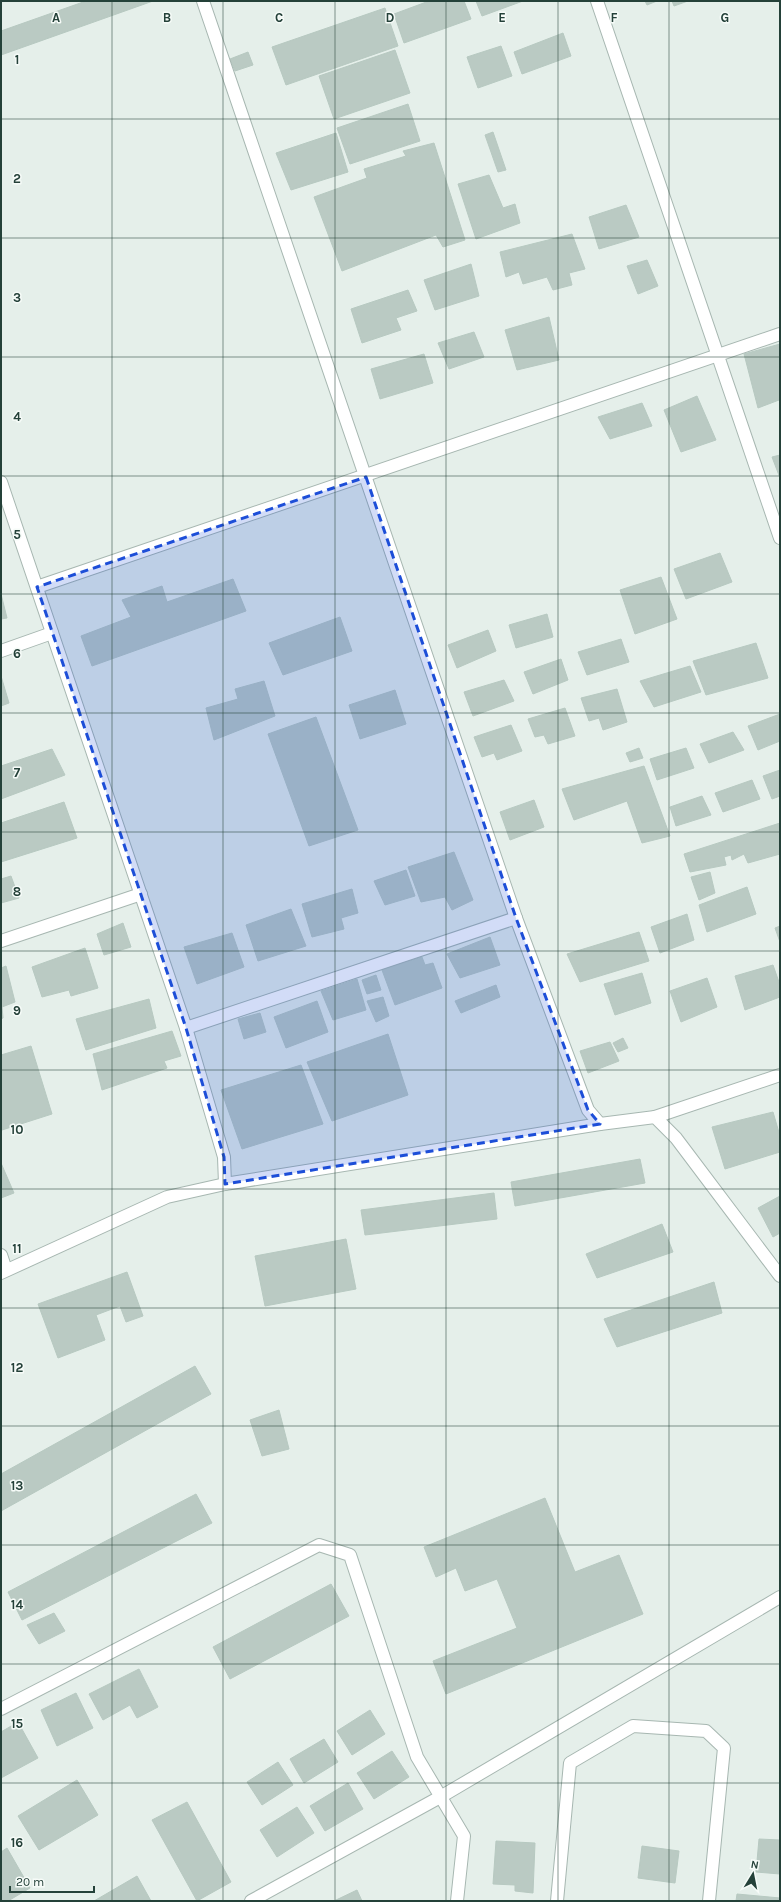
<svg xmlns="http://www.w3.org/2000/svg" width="781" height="1902" font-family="Karla,sans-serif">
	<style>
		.building { fill: #bacac3; stroke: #b7c9c1 }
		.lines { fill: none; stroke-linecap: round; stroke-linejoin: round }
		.minor-casing { stroke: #a7b7b1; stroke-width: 14 }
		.minor { stroke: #fff; stroke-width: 12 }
		.marked { fill: #1d4ed8; fill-opacity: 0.2; stroke: #1d4ed8; stroke-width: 3; stroke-dasharray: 8 5; stroke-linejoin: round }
		.grid { fill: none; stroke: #244139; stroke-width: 1; stroke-opacity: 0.55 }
		.grid-label { font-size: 13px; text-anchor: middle; font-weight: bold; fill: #244139; stroke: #f6fbf8; stroke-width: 3; stroke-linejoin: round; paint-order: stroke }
	</style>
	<rect width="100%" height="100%" fill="#e5efea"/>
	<g class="building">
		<polygon points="86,1 153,1 1,55 1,31"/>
		<polygon points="429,1 464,1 471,19 404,43 394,14"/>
		<polygon points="476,1 523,1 482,16"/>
		<polygon points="645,1 657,1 647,5"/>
		<polygon points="672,1 688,1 674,6"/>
		<polygon points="385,8 398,46 286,85 272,47"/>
		<polygon points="563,33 571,56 522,74 514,52"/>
		<polygon points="501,46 512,76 478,88 467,57"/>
		<polygon points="395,50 410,93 334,119 319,76"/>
		<polygon points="248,52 253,65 235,71 230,59"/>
		<polygon points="408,104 420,141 350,164 337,128"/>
		<polygon points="493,132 506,170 498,172 485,135"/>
		<polygon points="336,133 348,172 291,190 276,153"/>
		<polygon points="434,143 465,240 443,247 436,235 342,271 314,197 367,178 364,169 406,156 403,151"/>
		<polygon points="489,175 503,208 515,204 520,223 476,239 458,184"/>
		<polygon points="626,205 639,237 599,249 589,217"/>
		<polygon points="572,234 585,269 569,273 572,285 553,290 547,277 523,284 519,272 506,277 500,252"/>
		<polygon points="647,260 658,286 638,294 627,266"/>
		<polygon points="471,264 479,296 435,310 424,280"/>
		<polygon points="408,290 417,311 396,318 401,330 362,343 351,309"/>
		<polygon points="549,317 559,360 517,370 505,330"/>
		<polygon points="474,332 484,357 449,369 438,343"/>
		<polygon points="780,344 780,403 779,400 758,408 744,354"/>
		<polygon points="424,354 433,383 380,399 371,369"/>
		<polygon points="697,396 716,440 681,452 664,410"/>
		<polygon points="642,403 652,426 610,439 598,417"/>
		<polygon points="780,455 780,478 772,457"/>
		<polygon points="720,553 732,582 686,599 674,569"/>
		<polygon points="661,577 677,619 635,634 620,590"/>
		<polygon points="233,579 246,611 92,666 81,636 131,617 122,600 162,586 167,602"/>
		<polygon points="1,594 7,618 1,619"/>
		<polygon points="547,614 553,637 516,648 509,625"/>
		<polygon points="340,617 352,651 283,675 269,643"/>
		<polygon points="488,630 496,651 457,668 448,645"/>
		<polygon points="621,639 629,662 587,675 578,652"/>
		<polygon points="756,643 768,678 706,695 693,661"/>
		<polygon points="561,659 568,680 533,694 524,672"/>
		<polygon points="690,666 701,692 654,707 640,681"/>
		<polygon points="1,676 9,703 1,706"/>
		<polygon points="504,680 514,701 473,716 464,692"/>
		<polygon points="264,681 275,716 214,740 206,708 238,699 235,689"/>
		<polygon points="617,689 627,722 603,730 599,718 589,721 581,698"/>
		<polygon points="395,690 406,724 360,739 349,705"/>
		<polygon points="565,708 575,736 548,744 544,735 535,737 528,719"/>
		<polygon points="780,714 780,741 758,750 748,726"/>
		<polygon points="316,717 358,830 309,846 268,734"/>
		<polygon points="511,725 522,751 497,760 494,753 482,757 474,737"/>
		<polygon points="733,732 744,750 709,763 700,744"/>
		<polygon points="639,748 643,758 630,762 626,753"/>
		<polygon points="686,748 694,768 657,780 650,759"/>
		<polygon points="52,749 65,775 1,799 1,766"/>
		<polygon points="644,766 670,836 642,843 627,801 574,820 562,789"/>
		<polygon points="780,770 780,796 772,799 763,776"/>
		<polygon points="752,780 760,799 723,812 715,793"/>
		<polygon points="702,796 711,815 676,826 670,807"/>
		<polygon points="534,800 544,827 510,840 500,812"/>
		<polygon points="64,802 77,838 1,862 1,823"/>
		<polygon points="780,823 780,854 748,863 744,854 732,860 731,855 724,857 726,865 690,872 684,854"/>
		<polygon points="454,852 473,900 452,910 445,897 421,902 408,867"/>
		<polygon points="406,870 415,896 385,905 374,881"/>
		<polygon points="710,872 715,893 699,900 691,877"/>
		<polygon points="11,876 19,898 1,903 1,879"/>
		<polygon points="747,887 756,914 707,932 699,905"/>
		<polygon points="352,889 358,913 341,918 344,929 312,937 302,904"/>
		<polygon points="291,909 306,946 258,961 246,925"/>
		<polygon points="687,914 694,940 660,953 651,927"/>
		<polygon points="123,923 131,947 104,955 97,934"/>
		<polygon points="780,926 780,942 775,928"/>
		<polygon points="639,932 649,961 580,982 567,954"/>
		<polygon points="232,933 244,967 197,984 184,947"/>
		<polygon points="490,937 500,965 460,978 447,954"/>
		<polygon points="85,948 98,988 71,996 69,990 42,997 32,967"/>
		<polygon points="422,957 425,965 433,963 442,988 395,1005 382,970"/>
		<polygon points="773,965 780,985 780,997 745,1010 735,976"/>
		<polygon points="6,966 15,1002 2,1007 3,1018 1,1019 1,968"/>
		<polygon points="642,973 651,1003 615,1015 604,984"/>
		<polygon points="376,975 381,990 367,994 362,980"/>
		<polygon points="707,978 717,1007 681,1022 670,991"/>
		<polygon points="357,979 366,1010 333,1020 321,991"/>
		<polygon points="496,985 500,997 461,1013 455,1001"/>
		<polygon points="383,997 389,1016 376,1022 367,1001"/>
		<polygon points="149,999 156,1028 86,1050 76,1019"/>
		<polygon points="317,1001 328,1032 286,1048 274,1017"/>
		<polygon points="260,1013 266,1032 244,1039 238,1019"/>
		<polygon points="172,1031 181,1056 164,1061 167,1068 102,1090 93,1054"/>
		<polygon points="388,1034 408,1095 332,1121 307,1062"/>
		<polygon points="623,1038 628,1048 618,1052 613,1043"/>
		<polygon points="610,1042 619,1061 588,1073 580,1051"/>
		<polygon points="31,1046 52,1114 2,1130 1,1055"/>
		<polygon points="301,1065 323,1124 242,1149 221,1090"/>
		<polygon points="773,1112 780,1136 780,1152 725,1169 712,1127"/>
		<polygon points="640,1159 645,1183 515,1206 511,1182"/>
		<polygon points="1,1163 14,1193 1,1198"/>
		<polygon points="494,1193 497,1219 365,1235 361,1210"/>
		<polygon points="780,1196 780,1233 773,1237 758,1208"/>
		<polygon points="662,1224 673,1252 597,1278 586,1254"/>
		<polygon points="346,1239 356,1289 265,1306 255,1256"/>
		<polygon points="127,1272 143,1316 126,1322 120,1306 96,1315 105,1340 58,1358 38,1304"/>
		<polygon points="714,1282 722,1313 617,1347 604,1319"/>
		<polygon points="195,1366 211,1394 1,1511 1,1474"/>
		<polygon points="279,1410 289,1449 262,1456 250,1420"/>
		<polygon points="196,1494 212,1523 22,1620 8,1592"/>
		<polygon points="545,1498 575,1572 619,1555 643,1614 446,1694 433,1661 517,1628 497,1579 465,1591 456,1568 436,1577 424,1547"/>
		<polygon points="331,1584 349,1616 230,1679 213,1647"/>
		<polygon points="54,1613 65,1631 39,1644 27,1625"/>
		<polygon points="139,1669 158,1707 137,1718 130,1705 103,1720 89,1694"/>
		<polygon points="76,1693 93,1728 57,1746 41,1710"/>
		<polygon points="370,1710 385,1734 352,1755 337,1731"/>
		<polygon points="18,1722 38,1758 1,1778 1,1732"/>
		<polygon points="324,1739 338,1762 304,1783 290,1759"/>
		<polygon points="392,1751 409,1777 374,1799 357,1773"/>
		<polygon points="278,1762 293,1785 262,1805 247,1782"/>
		<polygon points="77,1780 98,1815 39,1850 18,1816"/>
		<polygon points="348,1783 363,1809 325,1831 310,1806"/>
		<polygon points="187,1802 231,1882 197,1901 152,1820"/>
		<polygon points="297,1807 314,1833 277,1857 260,1830"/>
		<polygon points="759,1839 780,1840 780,1874 756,1872"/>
		<polygon points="496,1841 535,1843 533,1893 515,1891 515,1885 493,1884"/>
		<polygon points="642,1846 679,1851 675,1883 638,1878"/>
		<polygon points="7,1848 30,1888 8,1901 1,1901 1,1852"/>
		<polygon points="137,1876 151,1901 94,1901"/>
		<polygon points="357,1890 362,1901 334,1901"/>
		<polygon points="737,1894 780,1898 780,1901 736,1901"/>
	</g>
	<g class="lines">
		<defs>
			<g id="minor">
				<polyline points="203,1 516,918 588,1110 600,1124"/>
				<polyline points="597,1 780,538"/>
				<polyline points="1,482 186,1028 224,1157 225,1184"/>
				<polyline points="37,587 780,334"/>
				<polyline points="1,651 52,633"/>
				<polyline points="1,941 141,894"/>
				<polyline points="186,1028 516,918"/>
				<polyline points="655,1117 780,1075"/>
				<polyline points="1,1255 6,1270"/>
				<polyline points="1,1273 167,1197 225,1184 600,1124 655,1117 676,1138 780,1276"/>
				<polyline points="1,1709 319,1545 350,1555 417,1757 464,1836 457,1901"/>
				<polyline points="251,1901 442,1796 780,1597"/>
				<polyline points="557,1901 570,1763 633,1726 706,1731 724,1748 709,1901"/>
			</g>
		</defs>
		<use href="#minor" class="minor-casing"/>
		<use href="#minor" class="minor"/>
	</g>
	<path class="marked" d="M366 477 516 918 588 1110 600 1124 225 1184 224 1157 186 1028 37 587Z"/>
	<path class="grid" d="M112 1V1901M223 1V1901M335 1V1901M446 1V1901M558 1V1901M669 1V1901M1 119H780M1 238H780M1 357H780M1 476H780M1 594H780M1 713H780M1 832H780M1 951H780M1 1070H780M1 1189H780M1 1308H780M1 1426H780M1 1545H780M1 1664H780M1 1783H780"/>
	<g class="grid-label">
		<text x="56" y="22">A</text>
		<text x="167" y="22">B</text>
		<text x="279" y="22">C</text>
		<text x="390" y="22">D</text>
		<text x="502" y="22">E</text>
		<text x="614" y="22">F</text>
		<text x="725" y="22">G</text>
		<text x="17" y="64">1</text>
		<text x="17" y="183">2</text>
		<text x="17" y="302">3</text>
		<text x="17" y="421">4</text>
		<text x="17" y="539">5</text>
		<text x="17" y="658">6</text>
		<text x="17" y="777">7</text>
		<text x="17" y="896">8</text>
		<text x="17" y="1015">9</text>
		<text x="17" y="1134">10</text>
		<text x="17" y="1253">11</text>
		<text x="17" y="1372">12</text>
		<text x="17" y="1490">13</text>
		<text x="17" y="1609">14</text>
		<text x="17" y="1728">15</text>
		<text x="17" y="1847">16</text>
	</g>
	<rect width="781" height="1902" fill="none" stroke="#244139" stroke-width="4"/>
	<g transform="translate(753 1874) rotate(10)" stroke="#f6fbf8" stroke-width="3" paint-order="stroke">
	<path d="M0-3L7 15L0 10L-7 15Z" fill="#244139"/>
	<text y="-6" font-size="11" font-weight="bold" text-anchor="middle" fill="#244139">N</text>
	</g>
	<path d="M10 1886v6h84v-6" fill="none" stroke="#244139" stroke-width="2"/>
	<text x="16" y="1886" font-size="12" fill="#244139" stroke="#f6fbf8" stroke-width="3" paint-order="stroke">20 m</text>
</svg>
